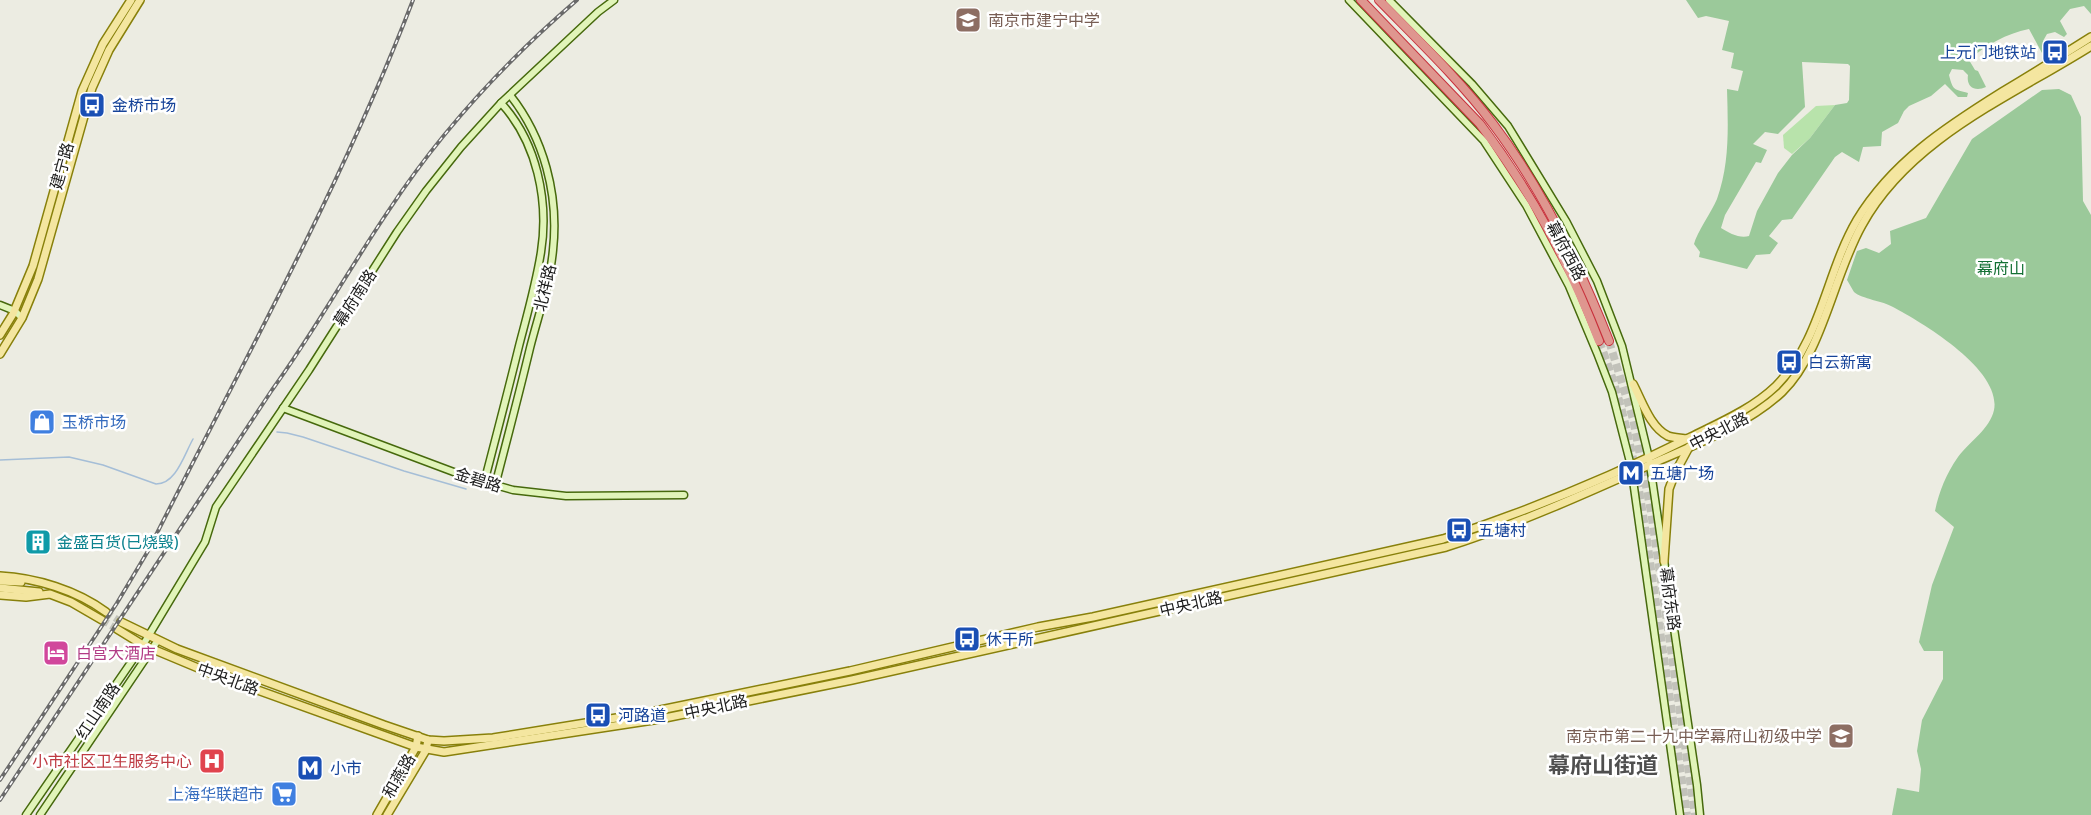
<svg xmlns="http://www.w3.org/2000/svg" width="2091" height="815" font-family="Cabin,'Noto Sans SC',sans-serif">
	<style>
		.grass { fill: #b8e3ab }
		.forest { fill: #9bc99a; fill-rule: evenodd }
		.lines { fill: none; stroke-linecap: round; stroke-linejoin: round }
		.stream { stroke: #a5bed7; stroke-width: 1.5 }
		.primary-tunnel { stroke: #c2c2ba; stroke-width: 7; stroke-dasharray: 7 3.5; stroke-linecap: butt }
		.highway-tunnel { stroke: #c2c2ba; stroke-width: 8; stroke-dasharray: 8 4; stroke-linecap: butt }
		.secondary-casing { stroke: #46690d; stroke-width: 9 }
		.primary-casing { stroke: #88800b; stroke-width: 10 }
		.highway-casing { stroke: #c8313c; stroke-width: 10 }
		.secondary { stroke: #e1f4b9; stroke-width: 6 }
		.primary { stroke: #f4e6a0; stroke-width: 7 }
		.highway { stroke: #df968f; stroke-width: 8 }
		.rail-casing { stroke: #6a6a6a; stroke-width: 4 }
		.rail { stroke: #fff; stroke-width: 1.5; stroke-dasharray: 4.5; stroke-linecap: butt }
		.labels { text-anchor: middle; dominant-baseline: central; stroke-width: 5; stroke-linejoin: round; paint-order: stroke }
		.education-label { font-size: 16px; fill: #785e54; stroke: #fff; text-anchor: start }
		.transit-label { font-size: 16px; fill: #164399; stroke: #fff; text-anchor: start }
		.street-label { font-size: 16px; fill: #1c1c1c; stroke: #fff }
		.park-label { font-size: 16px; fill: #137034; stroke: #fff }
		.shop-label { font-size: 16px; fill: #366cbe; stroke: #fff; text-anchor: start }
		.culture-label { font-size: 16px; fill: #0d838f; stroke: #fff; text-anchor: start }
		.hotel-label { font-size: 16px; fill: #b23c85; stroke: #fff; text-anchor: start }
		.health-label { font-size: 16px; fill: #be3a42; stroke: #fff; text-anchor: end }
		.district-label { font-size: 22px; font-weight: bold; fill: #4f4f4f; stroke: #fff }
	</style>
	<rect width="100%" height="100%" fill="#ecece2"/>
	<polygon class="grass" points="1835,105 1810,138 1792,154 1784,148 1783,135 1816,106"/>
	<g class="forest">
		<path d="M1686 0H2091V14L2084 6 2070 9 2060 21 2067 34 2064 37 2055 32 2047 34 2043 41 2047 49 2042 53 2029 29C2006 34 1987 44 1969 60L1975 70 1978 71 1986 87C1975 92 1966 87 1968 75L1963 70 1952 69 1949 75C1953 91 1954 89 1968 93L1967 97H1958L1945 84 1931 96 1909 106 1904 111 1898 123 1882 132 1881 146 1863 147 1859 162 1842 152 1835 157 1792 219 1782 220 1769 236 1778 243 1770 254 1756 255 1747 269 1699 257 1700 252 1694 244C1697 232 1711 213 1717 199 1730 163 1728 126 1727 89L1738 91 1743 71 1731 68 1734 53 1722 50 1729 21 1706 16 1698 18ZM1802 62 1848 64 1850 66 1849 100 1847 103 1835 105 1810 138 1792 155 1778 173 1757 211 1749 236C1740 239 1729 233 1721 228L1725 215 1756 162 1761 163 1767 150 1753 144 1765 132 1778 134 1805 107Z"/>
		<path d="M2059 89 2071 95 2081 117 2083 201 2091 215V815H1892L1897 788 1919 792 1921 769 1917 751 1922 720 1943 679V651H1924L1919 642 1932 585 1954 527 1935 511C1939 492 1946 474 1958 457 1969 442 1990 429 1994 410 2002 370 1923 323 1893 307 1883 301 1862 299 1854 292 1852 289 1849 283 1847 280L1857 251 1866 248 1879 253 1891 244 1890 231 1926 218 1972 139 2042 90Z"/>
	</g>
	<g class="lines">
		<g class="stream">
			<polyline points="277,432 287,433 303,437 404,471 466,489"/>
			<path d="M0 460 69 457 103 465 156 484C176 484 184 455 193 439"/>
		</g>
		<g class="primary-tunnel">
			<polyline points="106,612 121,622"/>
			<polyline points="102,620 117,629"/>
		</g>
		<g class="highway-tunnel">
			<path d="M1599 341C1631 421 1642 505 1654 590 1665 665 1676 740 1687 815"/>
			<polyline points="1609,341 1633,419 1651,512 1695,815"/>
		</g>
		<defs>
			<g id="secondary">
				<polyline points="1349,0 1484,141 1526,205 1569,286 1597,353 1612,392 1631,466 1680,815"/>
				<polyline points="1389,0 1472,84 1508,126 1566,221 1597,281 1622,346 1649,458 1697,785 1700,815"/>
				<polyline points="0,305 15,311 22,318"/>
				<polyline points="283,408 467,477 513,490 566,496 684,495"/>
				<path d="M484 483C496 437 508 391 519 346 527 315 536 284 541 252 549 201 537 142 501 103"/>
				<path d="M495 486C507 440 519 394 530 348 538 316 550 283 553 250 559 195 544 138 510 95"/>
				<polyline points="26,815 143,645 205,542 216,507 309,370 397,232 426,191 461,147 501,103 598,12 614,0"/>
				<polyline points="40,815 158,640"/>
			</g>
			<g id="primary">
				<polyline points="0,335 13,314 33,266 82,91 103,44 131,0"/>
				<polyline points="0,354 22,318 38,279 92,88 109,50 140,0"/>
				<path d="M1633 384C1642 401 1650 427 1668 436 1673 438 1681 438 1687 439"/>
				<polyline points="1664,561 1669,489 1675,473 1689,447"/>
				<path d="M0 576C36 578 76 590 106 612"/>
				<polyline points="0,581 21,582"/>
				<polyline points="0,588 39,592"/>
				<polyline points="0,595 26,597 50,594 71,602 102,620"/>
				<path d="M121 622 177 649 384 725 428 740 444 741 493 738 641 714 850 671 1038 627 1093 617 1443 539C1528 511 1611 477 1691 437 1721 422 1752 409 1776 386 1821 341 1826 273 1857 220 1892 162 1946 127 2002 92 2032 74 2061 56 2091 37"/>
				<path d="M117 629 143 645 210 673 416 747 444 752 660 719 852 680 1446 547C1518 524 1587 493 1656 462 1697 444 1749 423 1782 392 1823 352 1833 276 1862 225 1910 138 2010 97 2091 46"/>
				<polyline points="377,815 416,747 418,736"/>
				<polyline points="387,815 426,750 428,740"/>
			</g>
			<g id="highway">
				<path d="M1361 0 1480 124C1532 193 1568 261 1599 341"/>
				<path d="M1379 0C1418 40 1460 80 1493 124 1543 190 1579 265 1609 341"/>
			</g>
		</defs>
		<use href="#secondary" class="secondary-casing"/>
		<use href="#primary" class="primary-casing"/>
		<use href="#highway" class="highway-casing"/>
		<use href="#secondary" class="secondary"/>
		<use href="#primary" class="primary"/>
		<use href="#highway" class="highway"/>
		<defs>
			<g id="rail">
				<path d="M0 780 117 603 148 551C239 369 340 190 413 0"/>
				<path d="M0 800 272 390C314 332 349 269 389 210 441 131 506 61 577 0"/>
			</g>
		</defs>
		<use href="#rail" class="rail-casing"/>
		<use href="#rail" class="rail"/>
	</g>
	<defs>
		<symbol id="school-square" viewBox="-11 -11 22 22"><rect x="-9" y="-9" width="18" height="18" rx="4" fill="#8d6e63" stroke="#fff"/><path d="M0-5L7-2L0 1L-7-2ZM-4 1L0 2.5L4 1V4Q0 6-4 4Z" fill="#fff"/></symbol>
		<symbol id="bus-square" viewBox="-11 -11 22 22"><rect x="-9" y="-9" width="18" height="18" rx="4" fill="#1a4fb4" stroke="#fff"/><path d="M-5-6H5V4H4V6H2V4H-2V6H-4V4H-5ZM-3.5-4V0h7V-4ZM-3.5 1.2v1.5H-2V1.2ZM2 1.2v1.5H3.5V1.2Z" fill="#fff"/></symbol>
		<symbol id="shop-square" viewBox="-11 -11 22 22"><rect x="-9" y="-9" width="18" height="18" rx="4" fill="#3f7fe0" stroke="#fff"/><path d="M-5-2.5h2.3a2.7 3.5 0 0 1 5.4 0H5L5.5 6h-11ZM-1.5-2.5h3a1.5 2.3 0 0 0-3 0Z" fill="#fff"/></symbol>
		<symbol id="metro-square" viewBox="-11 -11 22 22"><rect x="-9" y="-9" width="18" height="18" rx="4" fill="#1a4fb4" stroke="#fff"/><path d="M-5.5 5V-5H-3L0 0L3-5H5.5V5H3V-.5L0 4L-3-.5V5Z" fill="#fff"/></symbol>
		<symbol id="building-square" viewBox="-11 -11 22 22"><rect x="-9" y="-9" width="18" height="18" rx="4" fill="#0f9aa8" stroke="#fff"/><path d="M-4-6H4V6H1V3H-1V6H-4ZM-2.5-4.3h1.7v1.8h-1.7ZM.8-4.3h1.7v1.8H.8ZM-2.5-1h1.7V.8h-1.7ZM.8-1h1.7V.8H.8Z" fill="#fff"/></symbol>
		<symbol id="hotel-square" viewBox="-11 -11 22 22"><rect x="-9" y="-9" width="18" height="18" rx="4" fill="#d1479c" stroke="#fff"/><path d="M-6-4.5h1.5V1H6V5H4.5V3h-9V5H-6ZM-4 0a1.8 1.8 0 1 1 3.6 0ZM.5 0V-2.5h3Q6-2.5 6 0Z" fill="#fff"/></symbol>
		<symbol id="hospital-square" viewBox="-11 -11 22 22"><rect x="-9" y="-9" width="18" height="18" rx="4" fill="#e0444e" stroke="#fff"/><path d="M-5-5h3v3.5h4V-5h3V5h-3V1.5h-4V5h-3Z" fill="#fff"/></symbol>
		<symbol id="supermarket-square" viewBox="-11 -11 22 22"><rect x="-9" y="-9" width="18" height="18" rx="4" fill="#3f7fe0" stroke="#fff"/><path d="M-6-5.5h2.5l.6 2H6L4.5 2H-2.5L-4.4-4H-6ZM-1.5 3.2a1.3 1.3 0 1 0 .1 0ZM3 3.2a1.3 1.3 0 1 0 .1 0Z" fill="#fff"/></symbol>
	</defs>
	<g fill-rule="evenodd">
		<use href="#school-square" x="953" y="5" width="30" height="30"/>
		<use href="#bus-square" x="2040" y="37" width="30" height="30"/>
		<use href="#bus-square" x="77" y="90" width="30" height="30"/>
		<use href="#bus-square" x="1774" y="347" width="30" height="30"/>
		<use href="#shop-square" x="27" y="407" width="30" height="30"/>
		<use href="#metro-square" x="1616" y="458" width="30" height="30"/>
		<use href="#bus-square" x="1444" y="515" width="30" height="30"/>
		<use href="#building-square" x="23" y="527" width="30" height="30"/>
		<use href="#bus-square" x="952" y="624" width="30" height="30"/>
		<use href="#hotel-square" x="41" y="638" width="30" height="30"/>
		<use href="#bus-square" x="583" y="700" width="30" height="30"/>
		<use href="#school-square" x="1826" y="721" width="30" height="30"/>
		<use href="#hospital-square" x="197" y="746" width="30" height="30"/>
		<use href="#metro-square" x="295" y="753" width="30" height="30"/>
		<use href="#supermarket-square" x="269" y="779" width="30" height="30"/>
	</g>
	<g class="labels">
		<g class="education-label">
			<text x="988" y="20">南京市建宁中学</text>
			<text x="1822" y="736" text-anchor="end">南京市第二十九中学幕府山初级中学</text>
		</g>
		<g class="transit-label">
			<text x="2036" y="52" text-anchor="end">上元门地铁站</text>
			<text x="112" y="105">金桥市场</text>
			<text x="1808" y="362">白云新寓</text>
			<text x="1650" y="473">五塘广场</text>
			<text x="1478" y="530">五塘村</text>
			<text x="986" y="639">休干所</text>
			<text x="618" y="715">河路道</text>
			<text x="330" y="768">小市</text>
		</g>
		<g class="street-label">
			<text transform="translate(62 166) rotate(-75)">建宁路</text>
			<text transform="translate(1566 251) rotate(62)">幕府西路</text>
			<text transform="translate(545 288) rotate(-77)">北祥路</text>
			<text transform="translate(355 298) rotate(-57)">幕府南路</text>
			<text transform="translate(1719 431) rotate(-27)">中央北路</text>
			<text transform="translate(478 480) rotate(17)">金碧路</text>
			<text transform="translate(1670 599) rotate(82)">幕府东路</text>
			<text transform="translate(1191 604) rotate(-13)">中央北路</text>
			<text transform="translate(228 679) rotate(20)">中央北路</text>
			<text transform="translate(716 707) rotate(-12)">中央北路</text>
			<text transform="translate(98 711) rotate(-56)">红山南路</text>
			<text transform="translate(399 776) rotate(-60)">和燕路</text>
		</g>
		<g class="park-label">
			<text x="2001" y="268">幕府山</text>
		</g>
		<g class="shop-label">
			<text x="62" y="422">玉桥市场</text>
			<text x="264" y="794" text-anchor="end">上海华联超市</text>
		</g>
		<g class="culture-label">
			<text x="57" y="542">金盛百货(已烧毁)</text>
		</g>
		<g class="hotel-label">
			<text x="76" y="653">白宫大酒店</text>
		</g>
		<g class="health-label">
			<text x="192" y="761">小市社区卫生服务中心</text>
		</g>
		<g class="district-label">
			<text x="1603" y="765">幕府山街道</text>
		</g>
	</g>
</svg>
